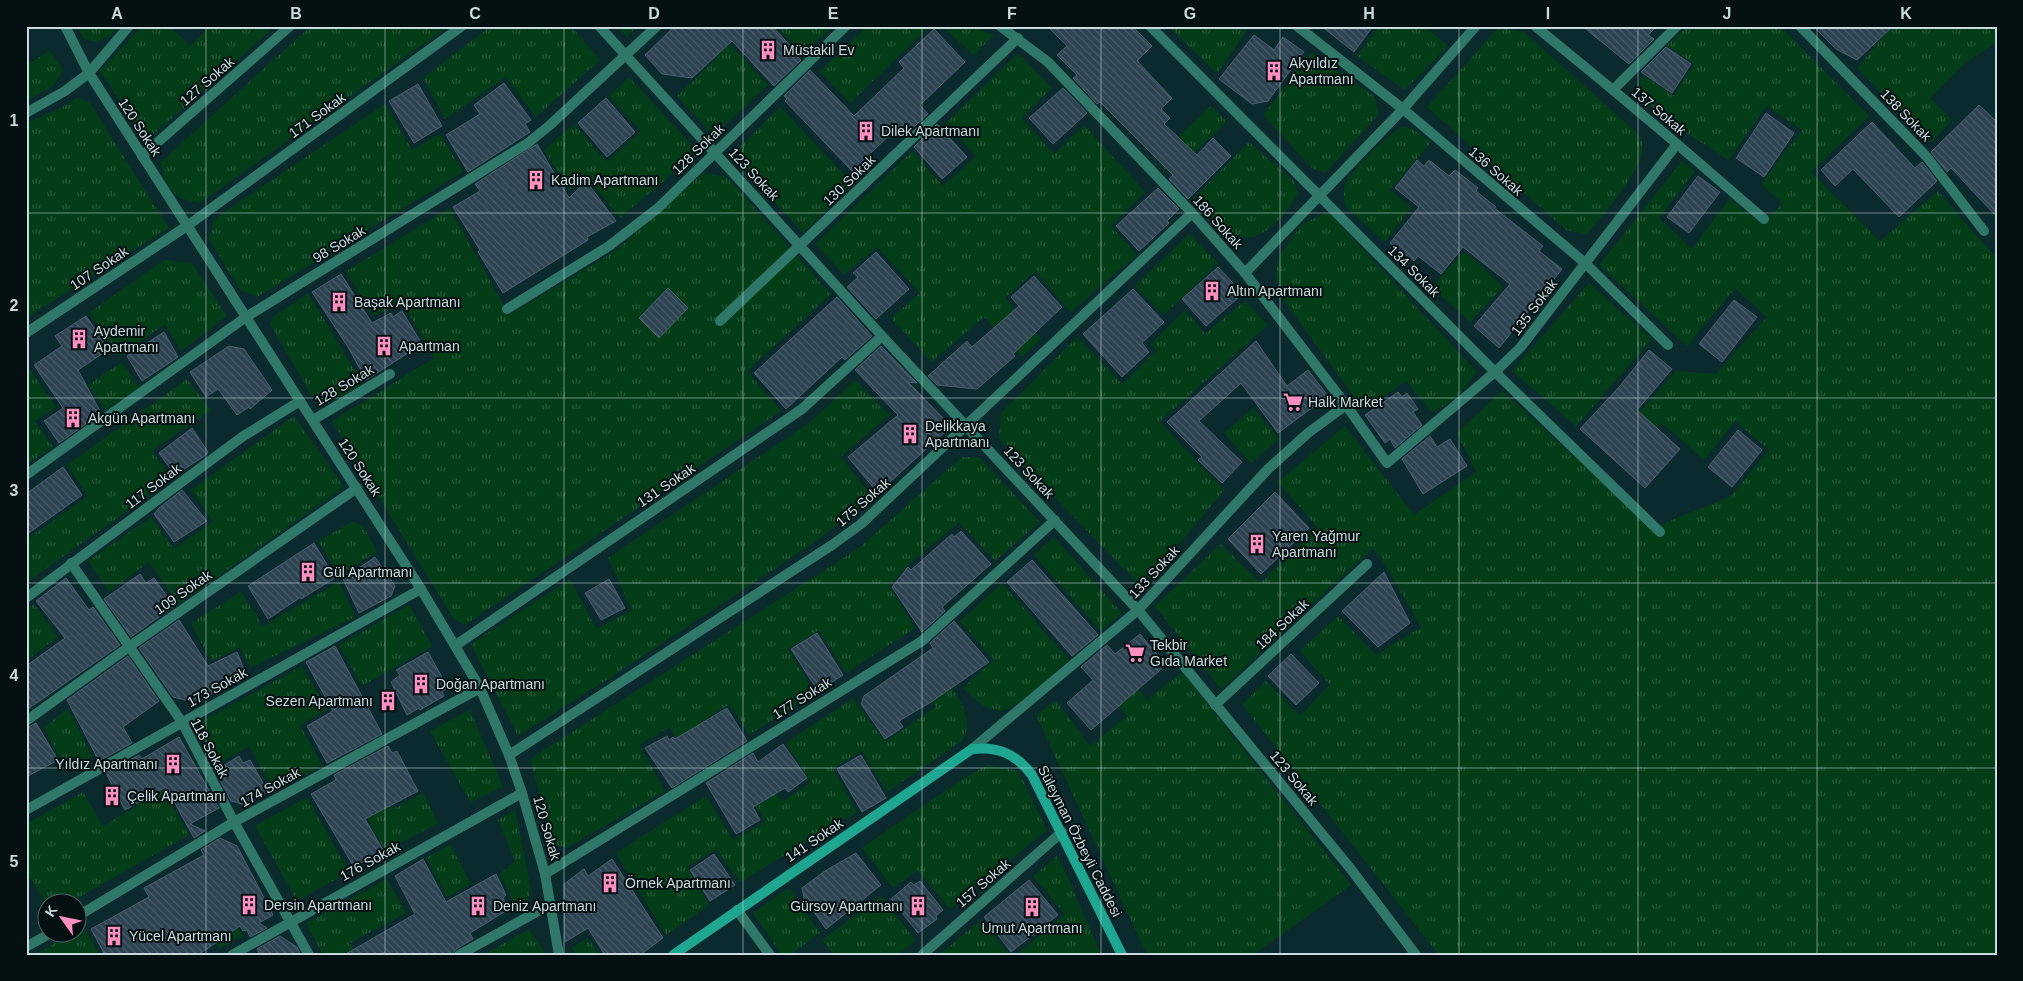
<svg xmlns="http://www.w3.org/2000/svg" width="2023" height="981" font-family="Arial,sans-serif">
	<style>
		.grass { fill: url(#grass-tufts) }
		.building { fill: url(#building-back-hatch); stroke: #485f6e }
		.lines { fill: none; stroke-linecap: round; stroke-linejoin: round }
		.lane { stroke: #2f7769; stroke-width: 10 }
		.street { stroke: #2f7769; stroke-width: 10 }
		.secondary { stroke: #1ea690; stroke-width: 10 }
		.grid { fill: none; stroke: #cadbdd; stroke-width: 1; stroke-opacity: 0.55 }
		.labels { text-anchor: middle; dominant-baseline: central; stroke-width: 4; stroke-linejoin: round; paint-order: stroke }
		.poi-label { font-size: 14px; fill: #cadbdd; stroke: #051012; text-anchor: start }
		.street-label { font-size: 14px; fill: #cadbdd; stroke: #051012 }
		.neatline { fill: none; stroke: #cadbdd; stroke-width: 2 }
		.grid-label { font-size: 16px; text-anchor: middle; font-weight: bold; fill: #cadbdd }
	</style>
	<defs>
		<pattern id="grass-tufts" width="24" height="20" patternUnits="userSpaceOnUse" patternTransform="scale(1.25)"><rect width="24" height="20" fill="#023d17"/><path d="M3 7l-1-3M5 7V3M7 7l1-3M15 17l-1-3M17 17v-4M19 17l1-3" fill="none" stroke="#265838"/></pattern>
		<pattern id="building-back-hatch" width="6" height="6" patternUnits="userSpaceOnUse" patternTransform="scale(1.25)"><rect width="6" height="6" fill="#2d4351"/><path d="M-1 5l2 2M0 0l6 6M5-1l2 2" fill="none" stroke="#4a5e6a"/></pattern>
	</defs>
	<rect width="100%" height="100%" fill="#0b2a2e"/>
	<g class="grass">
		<polygon points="77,26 119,26 112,34 97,42 84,39"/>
		<polygon points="142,26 170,26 190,46 210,26 266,26 270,31 147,140 100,71"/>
		<path d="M311 26H449L200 203C195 202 189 201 184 199 170 195 162 174 161 162Z"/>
		<polygon points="491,26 571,26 600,60 536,117 506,77 445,119 423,78"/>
		<polygon points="617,26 638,26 627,37"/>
		<polygon points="688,26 714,26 768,85 713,136 677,96 717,58"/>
		<polygon points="777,26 835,26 801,53"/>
		<polygon points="868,26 930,26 850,103 820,71"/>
		<polygon points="942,26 971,26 994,35 974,55"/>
		<polygon points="1168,26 1250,26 1217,74"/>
		<polygon points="1379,26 1424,26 1448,46 1405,90 1357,56"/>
		<path d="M1688 26H1780L1869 116 1811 172 1880 241 1938 191 1997 259V955H1439L1242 704 1266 681 1300 716 1330 685 1300 651 1338 616 1376 655 1421 627 1385 564 1373 548 1221 689 1155 606 1221 544 1260 583 1318 528 1278 482 1345 426 1414 515 1476 472 1457 433 1502 391 1653 528 1731 496 1769 450 1735 421 1704 460 1662 423 1619 465 1605 452 1676 371 1716 374 1767 317 1735 288 1687 346 1599 265 1682 161 1695 171 1659 218 1692 249 1729 199 1761 223 1783 204 1761 184 1802 130 1766 106 1729 160C1711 148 1652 113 1642 97 1637 90 1640 81 1643 75L1674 96 1694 64 1667 45Z"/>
		<polygon points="1892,26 1997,26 1997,42 1966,62 1930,98 1952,120 1931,142 1857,68"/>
		<path d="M1499 27 1524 32 1635 131C1637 134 1641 138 1642 141 1649 164 1601 216 1587 235L1566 230 1427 107Z"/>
		<polygon points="50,50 63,70 53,86 26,101 26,66"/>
		<polygon points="1018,53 1052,88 1022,118 1054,154 1084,125 1145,192 1111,226 1137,255 1071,312 1035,271 1005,298 1041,339 1021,357 984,317 931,362 891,318 920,293 877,247 844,275 816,244 912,151 943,186 976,156 946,123"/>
		<polygon points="1311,53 1374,96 1379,114 1325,173 1312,168 1263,115"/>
		<polygon points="629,77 691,144 694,149 670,176 620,218 586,176 569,190 544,150 574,124 605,160 608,161 641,131 609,96"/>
		<polygon points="77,98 89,102 169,228 26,318 26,123 61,108"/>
		<polygon points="385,104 412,150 440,134 463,172 257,297 240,290 209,239 214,219"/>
		<polygon points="1211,106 1227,122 1170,175 1155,159"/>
		<polygon points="780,107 853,184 803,233 740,164 741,146"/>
		<path d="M1403 126 1414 130 1431 142 1390 190 1411 208 1385 242 1346 207C1345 201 1343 193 1344 188 1346 174 1390 133 1403 126Z"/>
		<path d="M1249 142 1293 180 1299 193C1284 216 1261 249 1229 233 1215 227 1204 210 1193 199Z"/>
		<polygon points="703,173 727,177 831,294 747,371 781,411 465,625 454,619 332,421 434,358 402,301 373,316 346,271 450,208 509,315 614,252"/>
		<polygon points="1328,212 1477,372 1458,396 1433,413 1406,381 1364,410 1282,298 1275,274 1281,253 1302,224"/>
		<polygon points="1189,234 1218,263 1164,315 1135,286"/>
		<polygon points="1465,251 1503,287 1470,322 1432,287"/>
		<polygon points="164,260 192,263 227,316 181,351 165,324 120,356 89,313"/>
		<polygon points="1589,283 1652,339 1576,426 1512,371"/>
		<polygon points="308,293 363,384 319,408 270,324 273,317"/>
		<polygon points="1245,301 1268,325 1159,422 1224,490 1142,588 999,439 1001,413 1077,337 1122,384 1157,350 1151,344 1185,310 1205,334"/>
		<polygon points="122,362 139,388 105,410 88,385"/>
		<polygon points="26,364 56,407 35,421 53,447 26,465"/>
		<polygon points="187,379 210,410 152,451 172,479 26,583 26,540 88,496 67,465"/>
		<polygon points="855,380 889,415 841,457 872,497 818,540 608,679 518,736 471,644 570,579 596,629 632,610 608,558 809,423"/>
		<polygon points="1253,408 1279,439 1251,463 1224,433"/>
		<polygon points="294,416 344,487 179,604 149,562 109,591 88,561 151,517 174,549 213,521 191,490"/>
		<polygon points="962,457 979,457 1040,522 995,561 959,522 908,565 889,586 915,628 846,673 819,630 788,649 815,693 749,735 730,704 700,722 719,759 700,772 669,727 639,745 665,791 566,848 553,844 530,759 859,548"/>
		<polygon points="352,522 363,526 377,552 339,575 318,541"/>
		<polygon points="1054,537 1122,613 1101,631 1034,555"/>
		<polygon points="339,582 355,617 250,668 240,647 211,661 191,623 241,592 263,626"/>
		<path d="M1002 583 1069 660C1056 671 1021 705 1007 709 990 715 974 699 963 688L994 660 960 621Z"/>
		<polygon points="34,604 58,637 31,657 26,651 26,610"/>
		<polygon points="409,605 432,646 362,686 339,645"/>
		<path d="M927 652C942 674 980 714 962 741L887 792 862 751 833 768 857 812 740 882 716 849 687 867 709 905 666 935 616 853 706 796 733 840 765 822 738 774 756 762 782 802 811 782 786 743 853 698 885 742 936 707 909 665Z"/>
		<polygon points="1110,655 1147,700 1182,672 1351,885 1253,955 1147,955 1036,715 1056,700 1090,746 1127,716 1091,671"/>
		<polygon points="302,666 327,710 300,725 322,765 274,792 249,746 219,763 197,724"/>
		<polygon points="68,708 92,756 67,771 44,728"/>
		<polygon points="470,710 503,787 470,802 430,731"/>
		<polygon points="144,756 189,835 69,903 48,904 47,906 31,878 26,880 26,824 83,792 103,826 139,805 120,770"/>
		<polygon points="369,764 393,809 423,793 438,823 385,851 346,776"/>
		<polygon points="988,765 1018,771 1047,830 950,909 918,870 893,888 862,848 965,777"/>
		<polygon points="307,797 349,872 297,901 255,826"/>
		<polygon points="515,810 531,890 525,905 518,911 500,874 515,861 498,820"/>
		<polygon points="450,844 471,884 447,897 426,858"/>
		<polygon points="1057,856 1062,864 1101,955 1016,955 1065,914 1033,876"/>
		<polygon points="387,879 406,913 350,943 356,955 323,955 306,923"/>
		<polygon points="789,888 820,933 790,955 782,955 753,913"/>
		<polygon points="881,896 916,941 897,955 834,955 822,940"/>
		<polygon points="223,900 243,936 219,949 199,913"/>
		<polygon points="981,920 1009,955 939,955"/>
		<polygon points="83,926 100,955 34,955 70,934 78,934 78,929"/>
		<polygon points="529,929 543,949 544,955 489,955 488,952"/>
		<polygon points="588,938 599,955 576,955 572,947"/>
	</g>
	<g class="building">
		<polygon points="675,26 772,26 798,54 796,56 801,60 774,86 732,41 692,78 662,74 645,55"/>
		<polygon points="1047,26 1132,26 1152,46 1137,61 1172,98 1161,109 1170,118 1164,124 1197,155 1213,138 1231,156 1188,199 1169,179 1173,175 1100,102 1097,104 1073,78 1077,75 1057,55 1067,46"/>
		<polygon points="1321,26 1373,26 1354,52"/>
		<polygon points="1582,26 1657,26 1648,35 1654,39 1629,64"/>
		<polygon points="1813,26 1893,26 1857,60 1836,49"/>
		<polygon points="934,29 965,62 920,105 928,114 904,136 897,128 852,171 785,101 787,99 784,96 810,70 854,116 904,68 899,62"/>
		<polygon points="1254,35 1274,50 1283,37 1304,52 1268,101 1252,104 1219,79"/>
		<polygon points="1666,47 1691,64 1672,93 1641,72"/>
		<polygon points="504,83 531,120 525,124 530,132 468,172 446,135 480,114 474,105"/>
		<polygon points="418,84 442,126 414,143 389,101"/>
		<polygon points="1063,88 1087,113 1053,144 1029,118"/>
		<polygon points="606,98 635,132 607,157 578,123"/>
		<polygon points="1979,105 1997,122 1997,217 1951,168 1947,172 1931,152"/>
		<polygon points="1766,113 1794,133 1764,177 1736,158"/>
		<polygon points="1872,122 1915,168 1922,162 1937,181 1899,217 1853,169 1835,186 1821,170"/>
		<polygon points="937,124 967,157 942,179 914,147"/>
		<polygon points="537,144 569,198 586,181 616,221 587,237 588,240 503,293 478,252 480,250 453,207 480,191 475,184"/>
		<polygon points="1417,160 1424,166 1429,160 1449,176 1455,170 1478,188 1476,191 1496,207 1494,208 1543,246 1539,251 1562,269 1499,348 1474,326 1510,284 1463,247 1441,274 1418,256 1414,261 1390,243 1419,207 1395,188"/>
		<polygon points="1698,176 1720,192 1689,233 1667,217"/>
		<polygon points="1158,188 1179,209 1167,221 1169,223 1139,251 1116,226"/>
		<polygon points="876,252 909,289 876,319 847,287 858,277 853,273"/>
		<polygon points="1218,267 1233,283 1229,286 1239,297 1206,326 1182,299"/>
		<polygon points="341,274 372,323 391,313 393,317 402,311 422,344 366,380 348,347 312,292"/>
		<polygon points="1034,276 1062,307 1013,354 1015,356 977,389 937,385 928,376 967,341 972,347 1019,306 1011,297"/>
		<polygon points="668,288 688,308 659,338 639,318"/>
		<polygon points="1133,289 1164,322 1142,343 1149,352 1122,377 1083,334"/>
		<polygon points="837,297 872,336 845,360 842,357 786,409 754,373"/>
		<polygon points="1734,300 1757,317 1722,362 1699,344"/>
		<polygon points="86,316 109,349 78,370 101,413 59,443 44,421 63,408 34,365 62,346 55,336"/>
		<polygon points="164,332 178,357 142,381 127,356"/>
		<polygon points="1256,341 1287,386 1308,370 1328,396 1278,433 1241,383 1199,421 1242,462 1222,483 1198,460 1202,457 1167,422"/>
		<polygon points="229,346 244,349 272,390 250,409 249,407 237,415 218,389 206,397 190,372"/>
		<polygon points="881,346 917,383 908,382 945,420 946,431 878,493 848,457 898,415 855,370"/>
		<polygon points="1649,350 1672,369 1637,410 1680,449 1645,488 1580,429 1619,387"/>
		<polygon points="1398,392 1402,397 1407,393 1418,409 1413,412 1422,425 1395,448 1390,439 1385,443 1365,415"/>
		<polygon points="192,428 208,452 206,455 175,475 159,453"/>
		<polygon points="1738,430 1762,450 1732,487 1708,467"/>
		<polygon points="1430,436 1437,447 1450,439 1467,466 1423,494 1402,459"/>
		<polygon points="63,467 82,495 26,535 26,494"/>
		<polygon points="182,490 207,521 174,542 154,514 159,508"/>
		<polygon points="1275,492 1309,528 1261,574 1228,539"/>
		<polygon points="961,531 991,564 942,607 945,611 922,632 892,587 908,567 911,570 952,534 954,537"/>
		<polygon points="314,543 335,578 301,599 301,597 268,619 248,586"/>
		<polygon points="375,557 395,586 391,596 359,613 343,579"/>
		<polygon points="1032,560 1098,635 1072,656 1007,582"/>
		<polygon points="1384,572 1410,623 1378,647 1342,611"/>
		<polygon points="140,574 146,583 154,578 174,606 131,637 104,599"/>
		<polygon points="66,578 89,610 93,607 120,645 28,709 26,712 26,666 65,638 36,601"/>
		<polygon points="609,579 625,608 601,620 585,593"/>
		<polygon points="179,620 208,666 237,652 246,674 196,703 173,697 139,648"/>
		<polygon points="954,621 989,662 931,702 899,721 903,727 885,739 861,704 864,696 933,648 930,643"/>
		<polygon points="817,633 843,675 818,691 791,649"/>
		<polygon points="1140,634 1166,665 1091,730 1067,703 1093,680 1081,667 1107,645 1115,654"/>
		<polygon points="335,646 382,734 327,763 307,726 333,711 306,662"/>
		<polygon points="428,652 448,688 442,692 444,696 420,710 419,708 407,715 391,682 400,675 396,670"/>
		<polygon points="1291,654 1319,683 1296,705 1268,676"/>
		<polygon points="128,656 159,701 123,727 132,743 99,761 67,700"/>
		<polygon points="727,708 747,741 672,788 645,748 667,736 669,740 673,737 675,739"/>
		<polygon points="36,723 58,760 26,777 26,728"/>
		<polygon points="179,737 219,808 190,824 205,831 194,838 166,787 125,810 106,773 139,755 142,759"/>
		<polygon points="783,744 807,778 788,792 785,788 753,807 760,820 736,834 706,783 753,753 758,762"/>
		<polygon points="388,746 392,753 397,751 418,791 365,819 383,850 354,867 311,794 336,780 334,775"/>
		<polygon points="861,755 886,798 862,812 837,769"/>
		<polygon points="239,756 243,763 250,760 268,792 245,805 231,801 215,771"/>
		<polygon points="220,838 237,846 273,915 259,923 267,928 250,937 247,930 243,931 240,926 198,955 105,955 91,929 149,897 144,888 204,855 201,850"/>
		<polygon points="856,853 881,885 826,929 804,898 802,888 825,871"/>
		<polygon points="714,854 735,885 710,901 690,870"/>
		<polygon points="423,859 446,902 496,874 506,895 503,898 509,909 470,933 473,939 456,949 452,955 344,955 415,914 395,876"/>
		<polygon points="612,859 663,938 640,955 605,955 588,928 565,942 564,884 584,869 588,876"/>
		<polygon points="1029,880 1058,915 1011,952 984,917"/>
		<polygon points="920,881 943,910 936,916 937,919 918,933 891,899 911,882 914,885"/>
		<polygon points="280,936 297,947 301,955 260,955 257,949"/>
	</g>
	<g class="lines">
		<g class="lane">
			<polyline points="599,26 882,336 1138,610 1350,868 1416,955"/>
			<polyline points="1000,26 1048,62 1192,213 1245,273 1346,405"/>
			<polyline points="1150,26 1495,372 1660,532"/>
			<polyline points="1535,26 1613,90"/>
			<polyline points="1800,26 1926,156 1984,231"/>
			<polyline points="26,113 65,91 89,73 129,26"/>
			<polyline points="1677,144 1764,219"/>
			<polyline points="142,156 290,26"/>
			<polyline points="1585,263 1668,345"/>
			<polyline points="1245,273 1403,109 1476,26"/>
			<polyline points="507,309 609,246 658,208 846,26"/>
			<polyline points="246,317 528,143 550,125 657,26"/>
			<polyline points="720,321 1018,38"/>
			<polyline points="26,333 187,226"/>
			<polyline points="313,420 390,374"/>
			<polyline points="71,563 182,722 234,822 309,955"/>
			<polyline points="26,598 242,437 300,401"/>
			<polyline points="456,645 802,409 882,336"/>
			<polyline points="1215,705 1367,564"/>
			<polyline points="26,721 130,646 357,488"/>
			<polyline points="509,755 832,545 861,524 1192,213"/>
			<polyline points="26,810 421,589"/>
			<polyline points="545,874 922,641 1055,520"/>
			<polyline points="737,910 770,955"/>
			<polyline points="78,916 234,822 480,688"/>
			<polyline points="26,947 49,934"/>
			<polyline points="232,955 522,793"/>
			<polyline points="459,955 551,904"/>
		</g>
		<g class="street">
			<polyline points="65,26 89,73 421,589 480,688 509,755 522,793 545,874 559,955"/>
			<polyline points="1297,26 1403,109 1585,263"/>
			<polyline points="187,226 462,26"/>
			<polyline points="26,475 246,317"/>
			<polyline points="972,749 1138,610 1268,469 1308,433 1346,405 1387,463 1495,372 1520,348 1677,144 1613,90 1677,26"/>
			<polyline points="922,955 1062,832"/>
		</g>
		<path class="secondary" d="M673 955 972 749C998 746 1016 754 1032 775L1122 955"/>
	</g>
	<path class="grid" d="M206 26V955M385 26V955M564 26V955M743 26V955M922 26V955M1101 26V955M1280 26V955M1459 26V955M1638 26V955M1817 26V955M26 213H1997M26 398H1997M26 583H1997M26 768H1997"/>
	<defs>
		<symbol id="building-bare" viewBox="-9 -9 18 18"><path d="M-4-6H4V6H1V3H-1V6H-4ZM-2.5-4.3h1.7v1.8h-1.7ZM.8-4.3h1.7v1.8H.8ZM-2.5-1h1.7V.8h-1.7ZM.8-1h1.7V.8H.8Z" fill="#fd8ec0" stroke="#051012" stroke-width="2.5" paint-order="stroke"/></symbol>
		<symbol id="supermarket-bare" viewBox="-9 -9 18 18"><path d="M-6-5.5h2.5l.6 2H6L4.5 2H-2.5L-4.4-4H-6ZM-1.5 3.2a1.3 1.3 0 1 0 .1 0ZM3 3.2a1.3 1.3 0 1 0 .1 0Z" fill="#fd8ec0" stroke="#051012" stroke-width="2.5" paint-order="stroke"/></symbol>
	</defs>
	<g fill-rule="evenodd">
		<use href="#building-bare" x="754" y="36" width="28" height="28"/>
		<use href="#building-bare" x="1260" y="57" width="28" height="28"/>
		<use href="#building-bare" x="852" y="117" width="28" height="28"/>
		<use href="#building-bare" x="522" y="166" width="28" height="28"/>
		<use href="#building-bare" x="1198" y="277" width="28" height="28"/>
		<use href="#building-bare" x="325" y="288" width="28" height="28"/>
		<use href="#building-bare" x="65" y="325" width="28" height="28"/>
		<use href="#building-bare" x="370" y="332" width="28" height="28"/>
		<use href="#supermarket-bare" x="1279" y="388" width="28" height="28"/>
		<use href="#building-bare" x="59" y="404" width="28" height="28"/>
		<use href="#building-bare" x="896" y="420" width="28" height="28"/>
		<use href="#building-bare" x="1243" y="530" width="28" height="28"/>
		<use href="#building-bare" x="294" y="558" width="28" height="28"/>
		<use href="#supermarket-bare" x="1121" y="639" width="28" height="28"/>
		<use href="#building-bare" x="407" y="670" width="28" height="28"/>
		<use href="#building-bare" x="374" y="687" width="28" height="28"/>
		<use href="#building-bare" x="159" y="750" width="28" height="28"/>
		<use href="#building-bare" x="98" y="782" width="28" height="28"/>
		<use href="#building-bare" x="596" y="869" width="28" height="28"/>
		<use href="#building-bare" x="235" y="891" width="28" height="28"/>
		<use href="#building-bare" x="464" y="892" width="28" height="28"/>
		<use href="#building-bare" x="904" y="892" width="28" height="28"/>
		<use href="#building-bare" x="1018" y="893" width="28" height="28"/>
		<use href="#building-bare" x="100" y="922" width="28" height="28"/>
	</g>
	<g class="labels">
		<g class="poi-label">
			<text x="783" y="50">Müstakil Ev</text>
			<text x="1289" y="63">Akyıldız<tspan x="1289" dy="16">Apartmanı</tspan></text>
			<text x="881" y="131">Dilek Apartmanı</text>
			<text x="551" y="180">Kadim Apartmanı</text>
			<text x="1227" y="291">Altın Apartmanı</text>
			<text x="354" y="302">Başak Apartmanı</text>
			<text x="94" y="331">Aydemir<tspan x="94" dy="16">Apartmanı</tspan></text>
			<text x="399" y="346">Apartman</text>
			<text x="1308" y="402">Halk Market</text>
			<text x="88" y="418">Akgün Apartmanı</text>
			<text x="925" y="426">Delikkaya<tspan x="925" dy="16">Apartmanı</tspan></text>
			<text x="1272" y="536">Yaren Yağmur<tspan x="1272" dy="16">Apartmanı</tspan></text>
			<text x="323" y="572">Gül Apartmanı</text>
			<text x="1150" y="645">Tekbir<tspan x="1150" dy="16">Gıda Market</tspan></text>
			<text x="436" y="684">Doğan Apartmanı</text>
			<text x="373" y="701" text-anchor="end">Sezen Apartmanı</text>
			<text x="158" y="764" text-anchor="end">Yıldız Apartmanı</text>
			<text x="127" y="796">Çelik Apartmanı</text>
			<text x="625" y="883">Örnek Apartmanı</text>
			<text x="264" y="905">Dersin Apartmanı</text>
			<text x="493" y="906">Deniz Apartmanı</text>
			<text x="903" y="906" text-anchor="end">Gürsoy Apartmanı</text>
			<text x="1032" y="928" text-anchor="middle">Umut Apartmanı</text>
			<text x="129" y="936">Yücel Apartmanı</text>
		</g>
		<g class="street-label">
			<text transform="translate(207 81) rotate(-41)">127 Sokak</text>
			<text transform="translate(1659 111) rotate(40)">137 Sokak</text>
			<text transform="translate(317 115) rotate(-36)">171 Sokak</text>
			<text transform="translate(1906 115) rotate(46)">138 Sokak</text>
			<text transform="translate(140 127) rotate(57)">120 Sokak</text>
			<text transform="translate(698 149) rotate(-44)">128 Sokak</text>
			<text transform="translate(1496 171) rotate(41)">136 Sokak</text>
			<text transform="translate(754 174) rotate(47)">123 Sokak</text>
			<text transform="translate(849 180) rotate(-44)">130 Sokak</text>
			<text transform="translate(1218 222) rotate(48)">186 Sokak</text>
			<text transform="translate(339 244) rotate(-31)">98 Sokak</text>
			<text transform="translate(99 268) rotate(-34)">107 Sokak</text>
			<text transform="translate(1414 271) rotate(45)">134 Sokak</text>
			<text transform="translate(1534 307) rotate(-53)">135 Sokak</text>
			<text transform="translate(344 385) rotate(-31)">128 Sokak</text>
			<text transform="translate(360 467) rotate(57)">120 Sokak</text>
			<text transform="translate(1029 472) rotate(47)">123 Sokak</text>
			<text transform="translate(666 485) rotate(-34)">131 Sokak</text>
			<text transform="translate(153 486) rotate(-37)">117 Sokak</text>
			<text transform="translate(863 502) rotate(-41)">175 Sokak</text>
			<text transform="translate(1154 572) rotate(-47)">133 Sokak</text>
			<text transform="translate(183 592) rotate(-35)">109 Sokak</text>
			<text transform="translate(1282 624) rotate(-43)">184 Sokak</text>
			<text transform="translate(217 687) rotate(-29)">173 Sokak</text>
			<text transform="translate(802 698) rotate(-32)">177 Sokak</text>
			<text transform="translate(210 748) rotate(62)">118 Sokak</text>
			<text transform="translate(1294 778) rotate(50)">123 Sokak</text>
			<text transform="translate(270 787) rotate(-29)">174 Sokak</text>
			<text transform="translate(547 828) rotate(74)">120 Sokak</text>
			<text transform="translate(814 840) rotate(-34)">141 Sokak</text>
			<text transform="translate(1080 841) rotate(63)">Süleyman Özbeyli Caddesi</text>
			<text transform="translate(370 861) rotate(-29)">176 Sokak</text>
			<text transform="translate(983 883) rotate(-41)">157 Sokak</text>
		</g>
	</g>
	<rect width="2023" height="981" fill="none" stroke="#051012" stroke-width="55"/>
	<g transform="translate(62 918) rotate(303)"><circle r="24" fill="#051012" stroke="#546163"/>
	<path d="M0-4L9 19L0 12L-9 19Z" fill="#fd8ec0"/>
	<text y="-8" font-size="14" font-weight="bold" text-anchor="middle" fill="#cadbdd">K</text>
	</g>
	<rect x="28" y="28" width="1968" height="926" class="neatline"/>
	<g class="grid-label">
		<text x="117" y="19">A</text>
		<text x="296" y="19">B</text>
		<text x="475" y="19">C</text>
		<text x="654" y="19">D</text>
		<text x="833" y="19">E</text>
		<text x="1012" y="19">F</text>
		<text x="1190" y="19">G</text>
		<text x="1369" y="19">H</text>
		<text x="1548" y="19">I</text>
		<text x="1727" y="19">J</text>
		<text x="1906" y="19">K</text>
		<text x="14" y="126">1</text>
		<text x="14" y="311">2</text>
		<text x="14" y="496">3</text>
		<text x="14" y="681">4</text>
		<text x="14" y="867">5</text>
	</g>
</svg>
